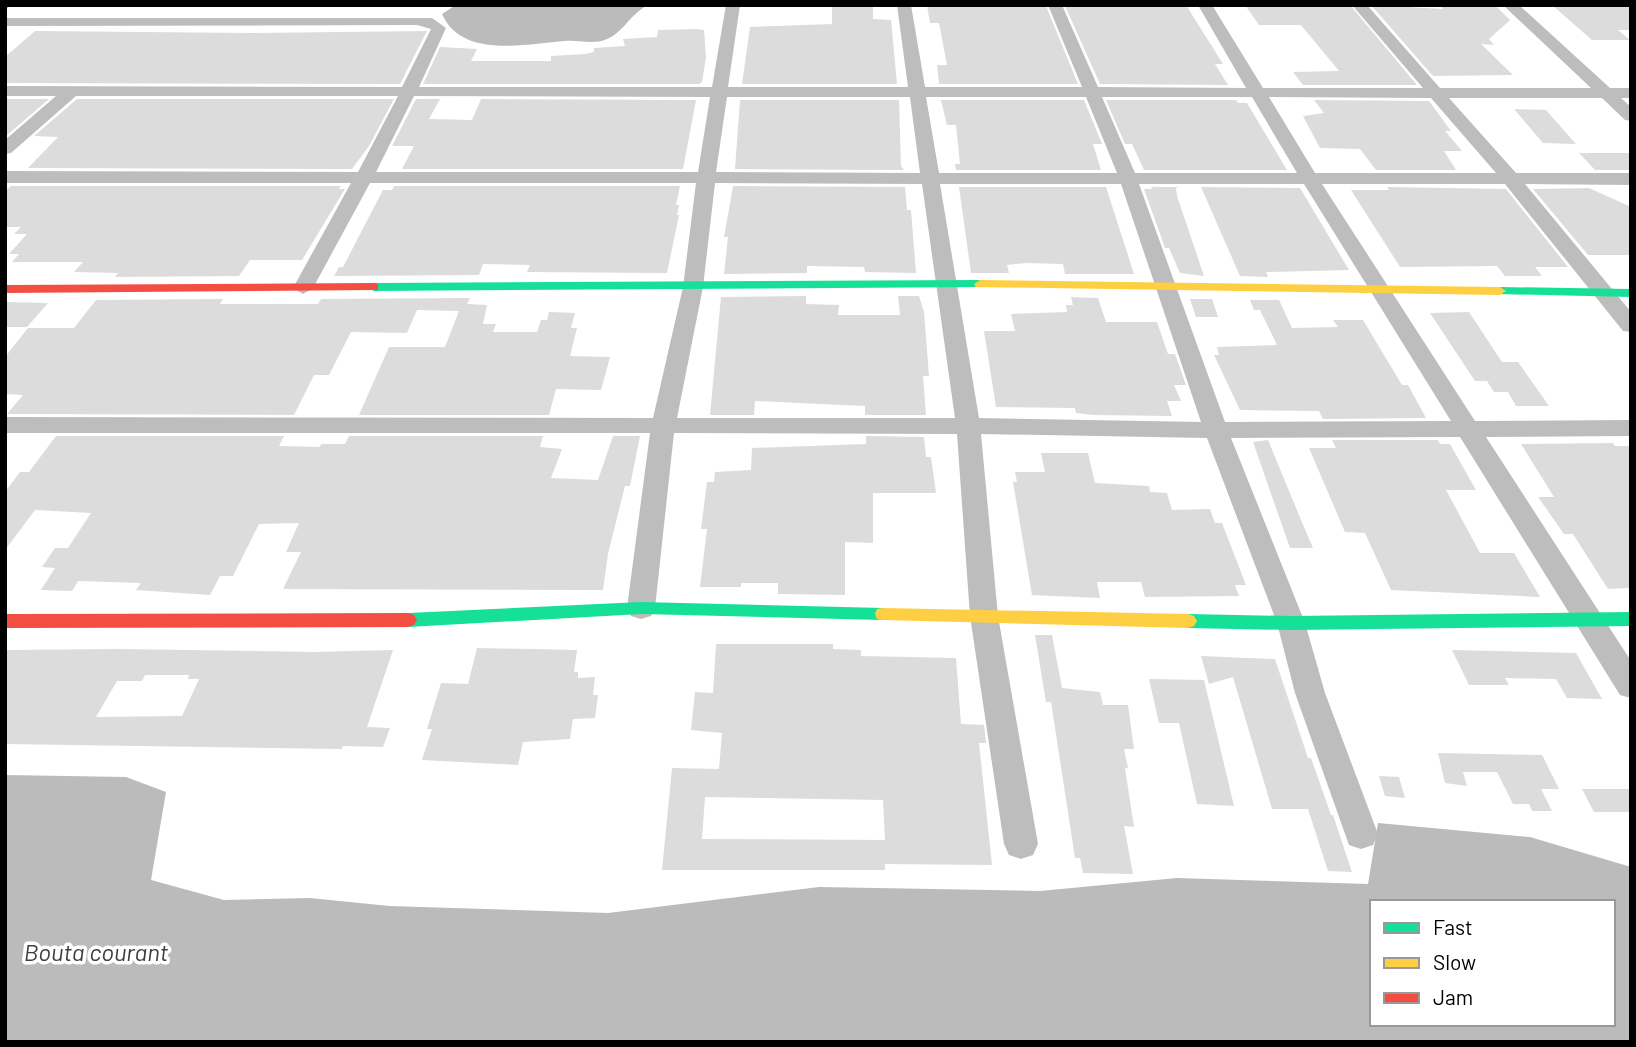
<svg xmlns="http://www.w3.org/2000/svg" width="1636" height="1047" font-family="Barlow,sans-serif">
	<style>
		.water { fill: #bbb; fill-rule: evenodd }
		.building { fill: #dcdcdc; fill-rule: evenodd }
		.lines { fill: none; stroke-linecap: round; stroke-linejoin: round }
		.street { fill: #bdbdbd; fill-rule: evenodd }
		.fast { fill: #16e098; fill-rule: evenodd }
		.slow { fill: #ffcf43; fill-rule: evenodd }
		.jam { fill: #f24e42; fill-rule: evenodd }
		.labels { text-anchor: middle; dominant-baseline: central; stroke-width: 7; stroke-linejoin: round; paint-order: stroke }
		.near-water-label { font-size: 24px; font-style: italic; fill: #3f3f3f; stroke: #fff }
	</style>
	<rect width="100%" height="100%" fill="#fff"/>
	<g class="water">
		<path d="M456 5H648C630 14 624 32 607 39 594 45 579 40 565 41 525 44 462 59 442 14Z"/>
		<path d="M5 775 126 777 166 792 151 880 224 900 310 898 389 906 608 913 819 887 1040 891 1177 878 1368 884 1378 823 1530 837 1631 867V1042H5ZM1372 902H1613V1024H1372Z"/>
	</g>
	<g class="building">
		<polygon points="873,5 873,19 891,20 897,84 742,84 750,27 832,24 832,7"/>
		<polygon points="927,5 1046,6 1078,84 939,84 937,65 947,65 939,23 930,23"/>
		<polygon points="1186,5 1223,64 1215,64 1228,85 1100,84 1065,6"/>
		<polygon points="1245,5 1350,5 1417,85 1303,85 1293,72 1339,71 1301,25 1259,25"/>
		<polygon points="1371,5 1443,9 1440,5 1495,5 1510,20 1489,39 1494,45 1481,44 1513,75 1433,76"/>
		<polygon points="1552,5 1631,5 1631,30 1618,30 1630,40 1592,40"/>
		<polygon points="696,29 704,30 706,57 702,82 699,84 423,84 440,47 477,49 471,61 551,61 551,56 585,54 594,52 594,48 625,46 623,39 657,37 658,30"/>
		<polygon points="35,31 250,33 427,31 400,84 5,83 5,57"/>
		<polygon points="5,99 49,99 6,136"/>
		<polygon points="77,99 394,99 369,146 352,169 28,168 58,137 34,136"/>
		<polygon points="416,99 440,99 429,119 472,120 481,99 696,100 683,169 402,169 414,146 392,146"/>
		<polygon points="740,100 899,100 901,166 904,170 735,169"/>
		<polygon points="941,100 1084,100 1102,144 1093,144 1101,170 956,170 955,164 960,164 956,125 947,125"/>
		<polygon points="1106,100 1236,100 1238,103 1247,103 1287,170 1144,170 1132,144 1125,144"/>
		<polygon points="1314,100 1429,101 1451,131 1445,131 1462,151 1444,151 1456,170 1376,170 1360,149 1320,148 1303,116 1324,113"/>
		<polygon points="1514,109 1546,110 1576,144 1543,143"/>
		<polygon points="1579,153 1631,153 1631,170 1595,170"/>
		<polygon points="11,186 341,186 339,189 345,189 302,260 250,260 239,276 115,277 118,273 74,272 83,262 12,262 19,254 9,254 27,234 14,234 21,227 5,227 5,191"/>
		<polygon points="394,186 680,186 676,205 679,205 677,215 679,215 667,273 527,272 530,265 483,264 479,275 334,276 339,267 343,267 383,190 392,190"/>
		<polygon points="733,186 905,187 907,210 911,210 916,273 865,272 864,267 807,266 807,273 724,274 728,237 724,237"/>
		<polygon points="959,187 1106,187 1134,274 1065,274 1063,264 1026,263 1007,265 1009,273 971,273"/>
		<polygon points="1151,187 1179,187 1176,188 1177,196 1204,276 1180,273 1169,248 1165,248 1144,189 1153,189"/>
		<polygon points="1201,187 1300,188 1349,270 1266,272 1268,277 1240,276"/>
		<polygon points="1387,187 1506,189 1568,267 1535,267 1542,276 1505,276 1497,266 1400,267 1351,190 1389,190"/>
		<polygon points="1589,188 1631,207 1631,255 1588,255 1533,189"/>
		<polygon points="806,296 806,304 839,305 838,315 900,315 898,296 919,296 924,312 929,376 923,376 926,415 865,415 865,406 755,401 754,415 710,415 721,297"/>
		<polygon points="1071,297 1098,298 1106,322 1157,322 1168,354 1175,354 1186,385 1174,385 1181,401 1167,401 1172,416 1094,415 1076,413 1075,408 996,407 984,331 1015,331 1011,314 1067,312 1066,305 1073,305"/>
		<polygon points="470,298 467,304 487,305 483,324 496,324 493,332 537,332 541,320 547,320 549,312 575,313 571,328 577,328 570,356 610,357 601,390 556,389 549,415 359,415 389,347 445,347 459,311 417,310 407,333 351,332 329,375 314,375 294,415 7,414 23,395 5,394 5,357 28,328 74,328 96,300 223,299 220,304 318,304 321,299"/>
		<polygon points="1190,299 1212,299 1218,317 1196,317"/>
		<polygon points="1250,300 1279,300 1292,328 1338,327 1333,320 1363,320 1402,385 1408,385 1426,418 1323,419 1319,411 1240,410 1214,355 1219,355 1217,347 1277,345 1260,310 1254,310"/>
		<polygon points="5,302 48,303 27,327 5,327"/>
		<polygon points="1469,312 1502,362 1518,362 1549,406 1516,406 1508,392 1494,392 1487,381 1475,381 1430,313"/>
		<polygon points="56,436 284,436 279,446 320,447 321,444 345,444 349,436 543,436 540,447 562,449 551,478 598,480 613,436 640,436 630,486 625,486 608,554 603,590 283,589 301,552 286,552 299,523 259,524 233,576 220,576 210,595 136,590 141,583 78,581 72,591 41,590 55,568 42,567 55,548 68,548 91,513 35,510 5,550 5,492 20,472 29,472"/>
		<polygon points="866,436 924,437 926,457 931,457 936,493 873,493 873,543 845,542 845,595 778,594 778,583 741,583 741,587 700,587 707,529 701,529 707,482 714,482 715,472 751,470 752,448 866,444"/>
		<polygon points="1268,440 1301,520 1313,548 1290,548 1253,442"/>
		<polygon points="1332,440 1438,440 1440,444 1450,444 1476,490 1446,490 1480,553 1514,553 1540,597 1391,590 1365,533 1345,532 1309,448 1336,448"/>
		<polygon points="1613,443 1615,446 1631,446 1631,588 1608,589 1573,534 1564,534 1538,497 1554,497 1521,444"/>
		<polygon points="1041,453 1088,453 1095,483 1149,486 1150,492 1167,493 1172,510 1210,509 1215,523 1222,523 1246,585 1235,585 1239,596 1145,597 1141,582 1097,582 1100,598 1032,595 1013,482 1017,482 1015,472 1045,472"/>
		<polygon points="1035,635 1052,635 1062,688 1100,692 1103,705 1128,705 1134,749 1124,749 1128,768 1125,768 1134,827 1124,826 1133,874 1083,873 1080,858 1075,858 1051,702 1046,702"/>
		<path d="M716 644H833V649L861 650V656L956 658 961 724 984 725 986 743H979L992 865 885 864V870H662L672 768 719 769 722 733 691 730 695 692 713 693ZM705 797 883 800 885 840 702 839Z"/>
		<polygon points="477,648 577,650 574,672 578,672 578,678 595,677 593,695 598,695 595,718 573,719 570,739 523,742 518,765 422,760 432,729 427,729 441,683 468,684"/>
		<path d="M120 649 314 652 393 650 367 727 390 728 383 747 343 746 342 749 5 744V650ZM145 675H189L188 679H199L182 716 96 717 117 681H142Z"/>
		<polygon points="1452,650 1576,653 1602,699 1567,698 1556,679 1505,678 1509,685 1469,685"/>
		<polygon points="1201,656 1275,659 1308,758 1311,758 1331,815 1333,815 1352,872 1328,871 1308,809 1272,809 1233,677 1209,684"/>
		<polygon points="1149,679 1204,680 1234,806 1197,804 1179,723 1159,723"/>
		<polygon points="1438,753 1542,755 1559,789 1541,789 1552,811 1532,811 1529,804 1513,804 1497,772 1463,772 1467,786 1445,783"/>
		<polygon points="1379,776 1399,777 1405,798 1385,796"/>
		<polygon points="1582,789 1631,789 1631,812 1594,812"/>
	</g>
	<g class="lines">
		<path class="street" d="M726 5H740L728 87H908L897 5H911L925 87H1082L1048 5H1062L1098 87 1246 88 1198 5H1212L1263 88H1423L1352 5H1367L1440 88H1591L1503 5H1519L1610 88H1631V98H1621L1631 107V121L1625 120 1602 98H1449L1516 173H1631V185L1525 184 1631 312V332L1623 331 1505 184H1322L1475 421 1631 420V436L1486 437 1631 661V698L1620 695 1460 437 1231 438 1305 623 1325 693 1378 834 1373 845 1361 849 1349 845 1295 693 1277 623 1207 438 981 434 998 616 1038 844 1033 855 1021 859 1009 855 1004 844 970 616 957 434 674 433 655 608 651 616 641 619 631 616 627 608 650 433H5V417L653 418 683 287 696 183H370L313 288 303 294 293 288 351 183H5V171L358 172 398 96H76L11 153 5 154V140L56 96H5V86L402 87 431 29 417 25 5 26V18H432L446 28 419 87H712ZM414 96 710 97 698 172H376ZM727 97H910L920 173 716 172ZM926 97H1086L1117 173H939ZM1102 97H1252L1297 173H1135ZM1269 97 1431 98 1496 173H1315ZM715 183 922 184 955 418H677L703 287ZM940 184H1121L1201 422 979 418ZM1139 184H1304L1451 421 1225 422Z"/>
		<g class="fast">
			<polygon points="5,5 11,5 5,10"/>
			<polygon points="980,280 986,284 984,287 374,291 368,287 374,283"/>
			<polygon points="1500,287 1631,289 1631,297 1496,294 1494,291"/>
			<polygon points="641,602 883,608 889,609 891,614 889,619 883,620 641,614 408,627 402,625 399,620 402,615 408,613"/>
			<polygon points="1631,612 1631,626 1291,630 1188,628 1182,626 1179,621 1182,616 1188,614 1291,616"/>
		</g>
		<g class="slow">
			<polygon points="980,280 1500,287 1506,291 1500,295 976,287 974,284"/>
			<polygon points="883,608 1188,614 1194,616 1197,621 1194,626 1188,628 883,620 877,619 875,614 877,609"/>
		</g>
		<g class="jam">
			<polygon points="374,283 378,284 378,290 5,293 5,285"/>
			<polygon points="408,613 414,615 417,620 414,625 408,627 5,628 5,614"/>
		</g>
	</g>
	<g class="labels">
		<g class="near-water-label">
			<text x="96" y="951">Bouta courant</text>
		</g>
	</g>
	<rect width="1636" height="1047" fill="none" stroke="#000000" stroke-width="14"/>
	<rect x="1370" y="900" width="245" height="126" fill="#ffffff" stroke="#999999" stroke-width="2"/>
	<rect x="1384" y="923" width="35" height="10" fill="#16e098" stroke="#999999" stroke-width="2"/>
	<text x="1433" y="935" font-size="21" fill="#000000">Fast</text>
	<rect x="1384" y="958" width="35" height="10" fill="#ffcf43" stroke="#999999" stroke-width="2"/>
	<text x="1433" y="970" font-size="21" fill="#000000">Slow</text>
	<rect x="1384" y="993" width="35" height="10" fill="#f24e42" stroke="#999999" stroke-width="2"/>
	<text x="1433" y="1005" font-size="21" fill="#000000">Jam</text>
</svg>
